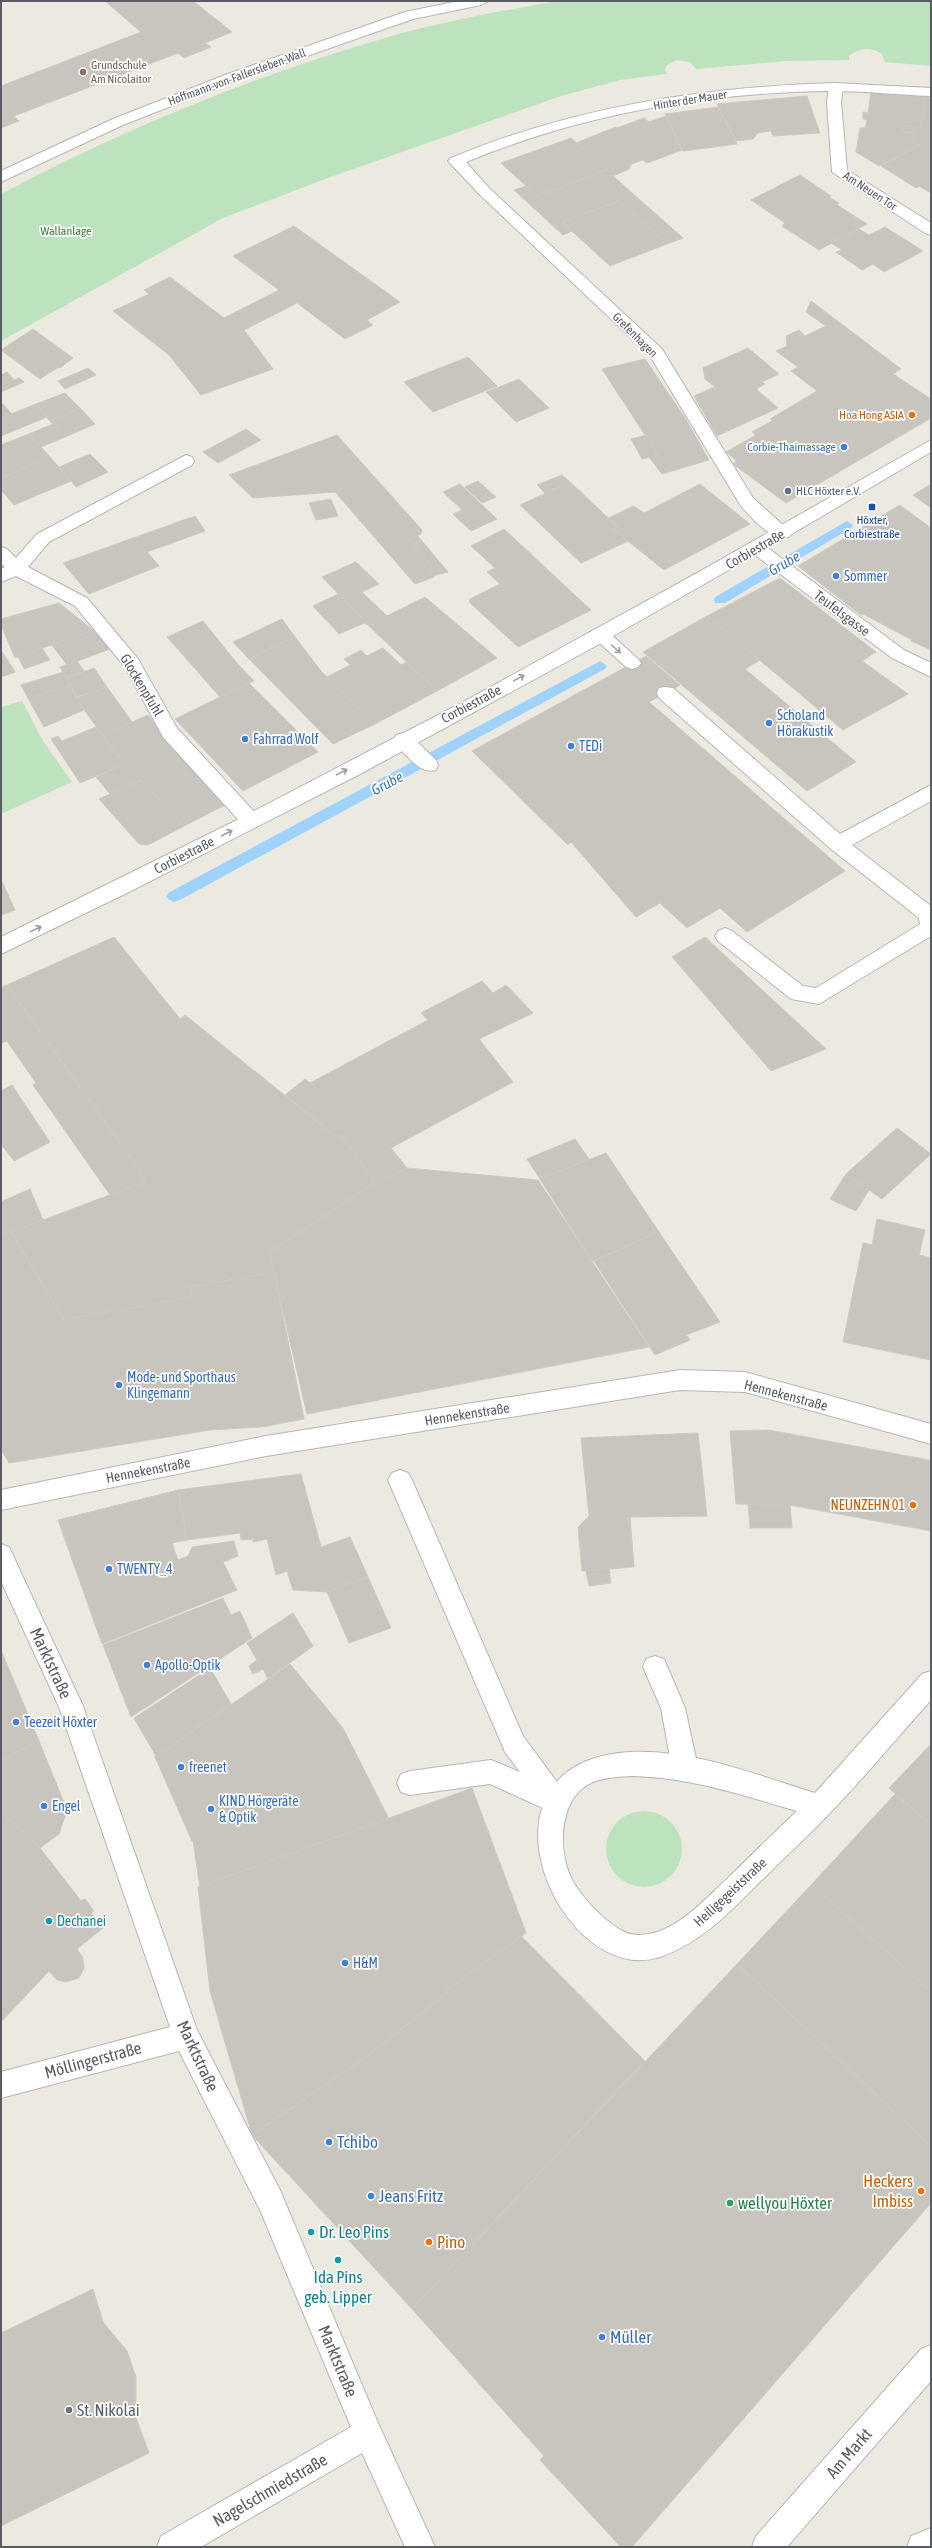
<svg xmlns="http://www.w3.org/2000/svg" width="932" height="2548" font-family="'Asap Condensed',sans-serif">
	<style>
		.green { fill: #bce3bd }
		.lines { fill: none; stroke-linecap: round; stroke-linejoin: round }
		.stream { fill: #9fd3fc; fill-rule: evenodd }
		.building { fill: #c8c5bf; stroke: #cfcabe }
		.service-casing { stroke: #b3b6ba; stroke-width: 2 }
		.pedestrian-casing { stroke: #b3b6ba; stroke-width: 2 }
		.minor-casing { stroke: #b3b6ba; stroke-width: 2 }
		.service { fill: #fff; fill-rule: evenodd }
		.pedestrian { fill: #fff; fill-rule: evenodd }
		.minor { fill: #fff; fill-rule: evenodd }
		.oneway { stroke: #9b9da0 }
		.education-dot { fill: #8d6e63; stroke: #fff; stroke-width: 1.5 }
		.food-dot { fill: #e8710a; stroke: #fff; stroke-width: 1.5 }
		.shop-dot { fill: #3f7fe0; stroke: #fff; stroke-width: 1.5 }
		.service-dot { fill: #5c6f8a; stroke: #fff; stroke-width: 1.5 }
		.transit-dot { fill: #1a4fb4; stroke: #fff; stroke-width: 1.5 }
		.culture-dot { fill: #0f9aa8; stroke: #fff; stroke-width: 1.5 }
		.leisure-dot { fill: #2e9e5b; stroke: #fff; stroke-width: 1.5 }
		.worship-dot { fill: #6b7280; stroke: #fff; stroke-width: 1.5 }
		.labels { text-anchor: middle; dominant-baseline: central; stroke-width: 3.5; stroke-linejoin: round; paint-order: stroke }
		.far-education-label { font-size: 12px; fill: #785e54; stroke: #fff; text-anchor: start }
		.far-street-label { font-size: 12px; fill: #595c60; stroke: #fff }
		.far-park-label { font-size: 12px; fill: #37813b; stroke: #fff }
		.far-food-label { font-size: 12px; fill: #c56008; stroke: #fff; text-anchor: end }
		.far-shop-label { font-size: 12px; fill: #366cbe; stroke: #fff; text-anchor: end }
		.far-service-label { font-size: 12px; fill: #4e5e75; stroke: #fff; text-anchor: start }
		.far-transit-label { font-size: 12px; fill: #164399; stroke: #fff }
		.street-label { font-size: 14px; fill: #595c60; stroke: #fff }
		.shop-label { font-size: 14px; fill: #366cbe; stroke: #fff; text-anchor: start }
		.food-label { font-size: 14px; fill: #c56008; stroke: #fff; text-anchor: end }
		.culture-label { font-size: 14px; fill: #0d838f; stroke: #fff; text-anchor: start }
		.water-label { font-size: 15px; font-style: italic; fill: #4179b4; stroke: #fff }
		.near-street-label { font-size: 17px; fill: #595c60; stroke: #fff }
		.near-shop-label { font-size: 17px; fill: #366cbe; stroke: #fff; text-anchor: start }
		.near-food-label { font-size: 17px; fill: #c56008; stroke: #fff; text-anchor: end }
		.near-leisure-label { font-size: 17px; fill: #27864d; stroke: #fff; text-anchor: start }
		.near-culture-label { font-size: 17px; fill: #0d838f; stroke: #fff; text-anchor: start }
		.near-worship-label { font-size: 17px; fill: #5b616d; stroke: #fff; text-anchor: start }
	</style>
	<rect width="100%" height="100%" fill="#ebe9e0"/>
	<g class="green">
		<path d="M557 1H931V66L885 62 882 54C871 47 859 47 849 56V60L786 61 696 69 690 62 677 60 667 65 665 70 667 74 620 80 561 96 325 179 223 218 1 341V194C120 131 246 79 375 41 434 23 496 12 557 1Z"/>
		<polygon points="22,701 43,741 72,782 1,814 1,707"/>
		<circle cx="644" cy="1849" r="38"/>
	</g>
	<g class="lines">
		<g class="stream">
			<polygon points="847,521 853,525 851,528 725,603 715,603 714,600 715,597"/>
			<polygon points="600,661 607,666 605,669 178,901 173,902 166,897 168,893"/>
		</g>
	</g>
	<g class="building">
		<polygon points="105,1 193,1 232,32 205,43 211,47 184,58 178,53 14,116 19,121 1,128 1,86 141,32"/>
		<polygon points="871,92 925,97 921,128 904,126 903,132 915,133 913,143 918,146 879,166 856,152 860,128 865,128 867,120 863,119 863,112 868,113"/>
		<polygon points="807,96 820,133 773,136 771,131 758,133 753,139 736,141 717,104"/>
		<polygon points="925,97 931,98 931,152 913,143 915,133 903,132 904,126 921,128"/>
		<polygon points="718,107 737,144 683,151 665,114"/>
		<polygon points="666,116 682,150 647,163 643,160 631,164 629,169 613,176 576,143 616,127 617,128 644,118 649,122"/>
		<polygon points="571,138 607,170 537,196 501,163"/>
		<polygon points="920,145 931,152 931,193 919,186 916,188 881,166"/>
		<polygon points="607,170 613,176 683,238 667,244 619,201 562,222 572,231 563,235 514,190 526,186 537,196"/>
		<polygon points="800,175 831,196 829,197 839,203 837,205 867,224 819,250 782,226 785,223 751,200"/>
		<polygon points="619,201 667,244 610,266 562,222"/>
		<polygon points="294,226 400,302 367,320 373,325 345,339 297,303 244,330 273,369 201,395 169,355 113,311 149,294 144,290 170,277 224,318 279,290 233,256"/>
		<polygon points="885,227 923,251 884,272 873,264 862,270 836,252 842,250 831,243 859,229 869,235"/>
		<polygon points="811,301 901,369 893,374 931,399 931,418 786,503 733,464 737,461 726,452 756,435 752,432 772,421 770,419 817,391 791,371 798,367 776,351 787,346 786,336 799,330 805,336 826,326 806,312"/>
		<polygon points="33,329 73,358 60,368 59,367 40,379 1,350"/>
		<polygon points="748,348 779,374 762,382 765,384 756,389 778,408 717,436 694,396 715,387 705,379 703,368"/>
		<polygon points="468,357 497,386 433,412 404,382"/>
		<polygon points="645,359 685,418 709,460 662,474 649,457 658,455 602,369"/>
		<polygon points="88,368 96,375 65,389 58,381"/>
		<polygon points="7,372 14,380 19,378 24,382 1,392 1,375"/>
		<polygon points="519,379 549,408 516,422 486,392"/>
		<polygon points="65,393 80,408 50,421 36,404"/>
		<polygon points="3,404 23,427 1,436 1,405"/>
		<polygon points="36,404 47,417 23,427 11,414"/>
		<polygon points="80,408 95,424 65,437 50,421"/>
		<polygon points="53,424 65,437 41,447 29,434"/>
		<polygon points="246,429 261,440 218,463 203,452"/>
		<polygon points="29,434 50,457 1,478 1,445"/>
		<polygon points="337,435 422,530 421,534 409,539 433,568 429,570 434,577 415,584 335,492 253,498 229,475"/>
		<polygon points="646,435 658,455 642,459 631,439"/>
		<polygon points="90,454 108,472 76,487 59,467"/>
		<polygon points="50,457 71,481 14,505 1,490 1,478"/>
		<polygon points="562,475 570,482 545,493 537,485"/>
		<polygon points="478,481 496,497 482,503 465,487"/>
		<polygon points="570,482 618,527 613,529 628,541 581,563 520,505"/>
		<polygon points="460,484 497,519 471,531 453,514 462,510 443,492"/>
		<polygon points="700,484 750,524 664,570 613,529 618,527 609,518 633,506 644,513"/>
		<polygon points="931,484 931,508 913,495"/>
		<polygon points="331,499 338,516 316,520 309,503"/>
		<polygon points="900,505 931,528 931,650 911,641 912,640 863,614 861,615 798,566"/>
		<polygon points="195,516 205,531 147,552 159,566 89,594 63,563"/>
		<polygon points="504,529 591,610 518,647 469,602 470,599 500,584 487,572 495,568 471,546"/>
		<polygon points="417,535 448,572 432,576 429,570 433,568 409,539"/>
		<polygon points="356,562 379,584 362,592 387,616 425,597 497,658 437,691 369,626 322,577"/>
		<polygon points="780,578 876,652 862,661 908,694 843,730 707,616"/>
		<polygon points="338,594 369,625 364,623 339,634 313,606"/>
		<polygon points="59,603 93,630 15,658 1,625 1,619"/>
		<polygon points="707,616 760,660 745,669 856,762 807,791 643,652"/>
		<polygon points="282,619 295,637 275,646 270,645 272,648 249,659 233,642"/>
		<polygon points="203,621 236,662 254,681 220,697 167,637"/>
		<polygon points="93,630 110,649 67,665 52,645"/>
		<polygon points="295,637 321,671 375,724 333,744 249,659 272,648 270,645 275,646"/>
		<polygon points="42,648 50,660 24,669 18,656"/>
		<polygon points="383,648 401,665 406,662 437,691 375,724 327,677 350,665 344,659 361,650 367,656"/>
		<polygon points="1,650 15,672 1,677"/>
		<polygon points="646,656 680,685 649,702 845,871 747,932 720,908 687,928 660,903 636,917 571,842 568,845 472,751"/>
		<polygon points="77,661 84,671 66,678 60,667"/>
		<polygon points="94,668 107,687 77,697 66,678"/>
		<polygon points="63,672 70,686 28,698 21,685"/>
		<polygon points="249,683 318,752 243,791 175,719"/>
		<polygon points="70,686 84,710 44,727 28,698"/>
		<polygon points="107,687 132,722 102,735 76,698"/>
		<polygon points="148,715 180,756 225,805 184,826 125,764 102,735"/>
		<polygon points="96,727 125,764 80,783 51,739 58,736 62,741"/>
		<polygon points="125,764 141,780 110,794 96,777"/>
		<polygon points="141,780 184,826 148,845 139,844 99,799"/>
		<polygon points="1,880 15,910 1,915"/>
		<polygon points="114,937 180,1019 185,1015 334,1135 342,1136 375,1183 269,1252 274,1272 190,1287 192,1297 64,1320 11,1232 147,1181 7,985"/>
		<polygon points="705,937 826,1049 771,1071 672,957"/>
		<polygon points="482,981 493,993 506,985 533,1013 479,1039 513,1082 391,1148 407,1168 375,1183 342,1136 334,1135 285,1095 305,1079 310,1083 428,1020 421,1013"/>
		<polygon points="7,985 147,1181 110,1195 33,1085 36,1083 7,1041 2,1043 1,1041 1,987"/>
		<polygon points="12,1085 50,1142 14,1161 1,1144 1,1091"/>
		<polygon points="897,1128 931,1154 882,1199 846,1174"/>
		<polygon points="575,1139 589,1159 540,1179 527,1159"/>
		<polygon points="606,1153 659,1232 592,1261 540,1179"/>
		<polygon points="407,1168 538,1180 649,1347 307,1414 269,1252 375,1183"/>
		<polygon points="846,1174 869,1190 856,1211 830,1199"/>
		<polygon points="30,1189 43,1220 1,1236 1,1202"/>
		<polygon points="877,1219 925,1230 919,1255 931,1258 931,1360 843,1342 863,1243 872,1245"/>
		<polygon points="11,1232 64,1320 192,1297 190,1287 274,1272 304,1419 262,1427 210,1430 9,1463 1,1449 1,1236"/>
		<polygon points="659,1232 720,1322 686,1335 690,1340 655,1355 594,1261"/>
		<polygon points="769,1430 929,1460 931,1462 931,1531 790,1505 736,1504 730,1431"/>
		<polygon points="698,1433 707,1516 630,1517 634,1567 582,1571 578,1527 589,1516 581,1438"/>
		<polygon points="301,1474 321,1547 350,1537 368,1577 327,1592 293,1590 287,1571 276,1575 267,1539 253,1542 253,1539 241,1540 240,1533 187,1540 178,1490"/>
		<polygon points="178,1490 187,1540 172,1543 178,1560 188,1556 192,1547 234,1541 238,1556 223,1562 237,1590 102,1644 58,1520"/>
		<polygon points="748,1504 790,1505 792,1528 750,1528"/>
		<polygon points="609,1568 611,1583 589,1586 586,1571"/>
		<polygon points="368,1577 391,1628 349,1643 327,1592"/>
		<polygon points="223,1598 231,1615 240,1611 252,1638 131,1717 103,1645"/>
		<polygon points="293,1613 313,1646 268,1679 263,1669 253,1674 249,1666 257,1660 247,1643"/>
		<polygon points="1,1650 39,1741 1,1760"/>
		<polygon points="290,1664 343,1728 389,1819 200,1888 193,1840 192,1841 155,1757"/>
		<polygon points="210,1668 231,1704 157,1756 154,1757 156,1756 134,1718"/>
		<polygon points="39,1741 67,1810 59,1834 40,1848 1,1812 1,1760"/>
		<polygon points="931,1744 931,1825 889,1788"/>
		<polygon points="472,1788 526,1933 446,1991 447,1993 365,2058 252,2135 210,1991 198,1887"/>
		<polygon points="895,1794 931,1825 931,1992 812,1884"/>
		<polygon points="1,1812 40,1848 81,1901 85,1899 94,1911 91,1913 103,1928 77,1949 83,1958 84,1968 79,1978 67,1982 57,1980 49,1971 1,2022"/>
		<polygon points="812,1884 931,1992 931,2146 737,1964"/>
		<polygon points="521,1936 645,2061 412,2309 252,2135 365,2058 447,1993 446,1991"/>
		<polygon points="737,1964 931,2146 931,2203 632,2547 621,2547 540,2460 544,2456 412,2309"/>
		<polygon points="93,2289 103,2322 127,2351 136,2377 136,2418 149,2453 1,2526 1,2333"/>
	</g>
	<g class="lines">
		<defs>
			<g id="service">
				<polygon points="459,1 488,1 481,5 413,19 235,81 123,125 1,182 1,171 113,119 225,75 405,12"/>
				<path d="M834 83 931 88V96C899 95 867 91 834 91 709 92 582 114 466 162L489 188 662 349 753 498 792 533 789 537C771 542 752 518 741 506L650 356 479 194 448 161 451 158C573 107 702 87 834 83Z"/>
				<polygon points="186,455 192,457 194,461 192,465 49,542 28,567 87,598 138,659 177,728 258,816 261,821 258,826 251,828 244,826 163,737 125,667 75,606 16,576 1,582 1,569 5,567 1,563 1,547 7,549 16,558 37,534"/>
				<polygon points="600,628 606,630 638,659 641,663 638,667 632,669 626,667 594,638 591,634 594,630"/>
				<polygon points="666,687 673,688 840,834 931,785 931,801 852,845 931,906 931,936 819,1004 791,999 718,941 715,936 718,931 725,928 732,931 803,986 816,988 920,924 919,918 831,849 659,698 657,693 659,688"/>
				<path d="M403 733 410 735 436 760 438 765 436 770C420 775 407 755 396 745L394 740 396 735Z"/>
				<polygon points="400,1470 408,1473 412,1480 523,1736 565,1793 569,1802 565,1811 556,1814 490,1784 410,1795 401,1792 397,1783 401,1774 410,1771 491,1760 520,1772 505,1752 388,1480 392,1473"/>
				<polygon points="655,1656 664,1659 685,1708 698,1768 694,1776 685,1780 676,1776 672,1768 661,1708 643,1667 646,1659"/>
			</g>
			<g id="pedestrian">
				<polygon points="266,1436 274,1439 278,1446 274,1453 266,1456 1,1510 1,1490"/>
				<polygon points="1,1544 9,1547 83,1706 197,2030 280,2190 378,2423 435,2547 405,2547 362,2453 201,2547 157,2547 161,2536 351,2427 260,2210 179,2051 1,2098 1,2072 170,2027 59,1707 1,1581"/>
				<polygon points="931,2345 931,2381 787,2547 752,2547 756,2536 921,2349"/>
				<polygon points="931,2528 931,2547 907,2547 911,2536"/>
			</g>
			<g id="minor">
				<polygon points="836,83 843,87 841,102 847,170 931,223 931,235 925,233 832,172 827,102 829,87"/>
				<polygon points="931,440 931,452 768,548 904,650 931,663 931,677 892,658 755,555 594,647 362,773 127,893 1,954 1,937 231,823 465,701 697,573"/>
				<polygon points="680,1370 745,1372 931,1424 931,1444 745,1392 680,1390 266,1456 258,1453 254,1446 258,1439 266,1436"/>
				<path d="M931 1671V1700C897 1738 864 1778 828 1815 808 1836 787 1855 767 1875 734 1907 704 1942 660 1957 561 1990 459 1762 630 1752 693 1749 756 1775 815 1793L922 1674ZM632 1776C689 1777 742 1795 797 1811 774 1833 751 1855 729 1877 708 1896 688 1920 660 1931 651 1934 637 1937 627 1933 607 1925 577 1894 569 1873 558 1844 560 1796 593 1782 605 1777 620 1777 632 1776Z"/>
			</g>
		</defs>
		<use href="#service" class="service-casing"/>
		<use href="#pedestrian" class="pedestrian-casing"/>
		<use href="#minor" class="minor-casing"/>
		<use href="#service" class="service"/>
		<use href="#pedestrian" class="pedestrian"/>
		<use href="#minor" class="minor"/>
	</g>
	<defs><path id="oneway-shaft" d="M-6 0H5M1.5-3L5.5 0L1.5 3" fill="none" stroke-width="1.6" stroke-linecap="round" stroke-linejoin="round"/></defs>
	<g class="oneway">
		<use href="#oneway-shaft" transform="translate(616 649) rotate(42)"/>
		<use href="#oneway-shaft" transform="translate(519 678) rotate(-28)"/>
		<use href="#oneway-shaft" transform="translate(342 772) rotate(-28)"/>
		<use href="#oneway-shaft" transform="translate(227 833) rotate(-27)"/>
		<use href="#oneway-shaft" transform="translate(36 929) rotate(-26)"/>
	</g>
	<circle class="education-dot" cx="83" cy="72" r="4"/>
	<g class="food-dot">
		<circle cx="912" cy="415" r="4"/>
		<circle cx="913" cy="1505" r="4"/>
		<circle cx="921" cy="2191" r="4"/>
		<circle cx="429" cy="2242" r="4"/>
	</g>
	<g class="shop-dot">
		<circle cx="844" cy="447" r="4"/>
		<circle cx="836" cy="576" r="4"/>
		<circle cx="769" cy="723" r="4"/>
		<circle cx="245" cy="739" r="4"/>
		<circle cx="571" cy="746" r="4"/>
		<circle cx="119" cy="1385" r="4"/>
		<circle cx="109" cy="1569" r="4"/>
		<circle cx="147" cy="1665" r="4"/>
		<circle cx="16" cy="1722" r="4"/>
		<circle cx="181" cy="1767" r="4"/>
		<circle cx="44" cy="1806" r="4"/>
		<circle cx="211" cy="1809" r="4"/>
		<circle cx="345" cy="1963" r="4"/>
		<circle cx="329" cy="2142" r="4"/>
		<circle cx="371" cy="2196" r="4"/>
		<circle cx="602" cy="2337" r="4"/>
	</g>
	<circle class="service-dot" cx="788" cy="491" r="4"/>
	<rect class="transit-dot" x="868" y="503" width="8" height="8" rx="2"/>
	<g class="culture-dot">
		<circle cx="49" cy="1921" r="4"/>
		<circle cx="311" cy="2232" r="4"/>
		<circle cx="338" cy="2260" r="4"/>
	</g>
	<circle class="leisure-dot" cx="730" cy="2203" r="4"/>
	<circle class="worship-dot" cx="69" cy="2410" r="4"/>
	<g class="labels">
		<g class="far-education-label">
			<text x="91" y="65">Grundschule<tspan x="91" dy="14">Am Nicolaitor</tspan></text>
		</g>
		<g class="far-street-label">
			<text transform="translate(237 77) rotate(-20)">Hoffmann-von-Fallersleben-Wall</text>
			<text transform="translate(690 100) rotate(-9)">Hinter der Mauer</text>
			<text transform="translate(870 191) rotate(33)">Am Neuen Tor</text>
			<text transform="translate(635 335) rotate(45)">Grefenhagen</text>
		</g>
		<g class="far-park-label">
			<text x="66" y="231">Wallanlage</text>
		</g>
		<g class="far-food-label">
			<text x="904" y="415">Hoa Hong ASIA</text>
		</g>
		<g class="far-shop-label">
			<text x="836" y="447">Corbie-Thaimassage</text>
		</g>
		<g class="far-service-label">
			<text x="796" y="491">HLC Höxter e.V.</text>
		</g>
		<g class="far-transit-label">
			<text x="872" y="520">Höxter,<tspan x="872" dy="14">Corbiestraße</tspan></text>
		</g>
		<g class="street-label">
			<text transform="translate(755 549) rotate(-30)">Corbiestraße</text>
			<text transform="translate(842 613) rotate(37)">Teufelsgasse</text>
			<text transform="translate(142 685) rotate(59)">Glockenpfuhl</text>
			<text transform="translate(471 704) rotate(-28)">Corbiestraße</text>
			<text transform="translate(184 855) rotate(-27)">Corbiestraße</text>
			<text transform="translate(786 1395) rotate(15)">Hennekenstraße</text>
			<text transform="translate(467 1414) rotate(-9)">Hennekenstraße</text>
			<text transform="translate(148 1470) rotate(-11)">Hennekenstraße</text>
			<text transform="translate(730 1892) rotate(-43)">Heiligegeiststraße</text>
		</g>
		<g class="shop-label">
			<text x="844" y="576">Sommer</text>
			<text x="777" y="715">Scholand<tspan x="777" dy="16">Hörakustik</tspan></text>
			<text x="253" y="739">Fahrrad Wolf</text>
			<text x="579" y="746">TEDi</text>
			<text x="127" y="1377">Mode- und Sporthaus<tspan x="127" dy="16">Klingemann</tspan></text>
			<text x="117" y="1569">TWENTY_4</text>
			<text x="155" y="1665">Apollo-Optik</text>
			<text x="24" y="1722">Teezeit Höxter</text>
			<text x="189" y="1767">freenet</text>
			<text x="219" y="1801">KIND Hörgeräte<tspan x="219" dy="16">&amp; Optik</tspan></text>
			<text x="52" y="1806">Engel</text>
			<text x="353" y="1963">H&amp;M</text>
		</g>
		<g class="food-label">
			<text x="905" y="1505">NEUNZEHN 01</text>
		</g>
		<g class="culture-label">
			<text x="57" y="1921">Dechanei</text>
		</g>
		<g class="water-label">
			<text transform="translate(784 563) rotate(-30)">Grube</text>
			<text transform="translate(387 783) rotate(-28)">Grube</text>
		</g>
		<g class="near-street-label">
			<text transform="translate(51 1663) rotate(65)">Marktstraße</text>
			<text transform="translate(198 2056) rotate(65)">Marktstraße</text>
			<text transform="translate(93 2060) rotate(-15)">Möllingerstraße</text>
			<text transform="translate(338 2361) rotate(67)">Marktstraße</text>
			<text transform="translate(849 2453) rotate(-49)">Am Markt</text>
			<text transform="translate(270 2490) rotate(-30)">Nagelschmiedstraße</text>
		</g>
		<g class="near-shop-label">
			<text x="337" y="2142">Tchibo</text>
			<text x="379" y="2196">Jeans Fritz</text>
			<text x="610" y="2337">Müller</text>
		</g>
		<g class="near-food-label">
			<text x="913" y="2181">Heckers<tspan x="913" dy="20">Imbiss</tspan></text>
			<text x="437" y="2242" text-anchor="start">Pino</text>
		</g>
		<g class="near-leisure-label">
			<text x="738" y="2203">wellyou Höxter</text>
		</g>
		<g class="near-culture-label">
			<text x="319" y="2232">Dr. Leo Pins</text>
			<text x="338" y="2277" text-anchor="middle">Ida Pins<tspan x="338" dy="20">geb. Lipper</tspan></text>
		</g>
		<g class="near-worship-label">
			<text x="77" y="2410">St. Nikolai</text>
		</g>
	</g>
	<rect width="932" height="2548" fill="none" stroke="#595c60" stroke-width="4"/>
</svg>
